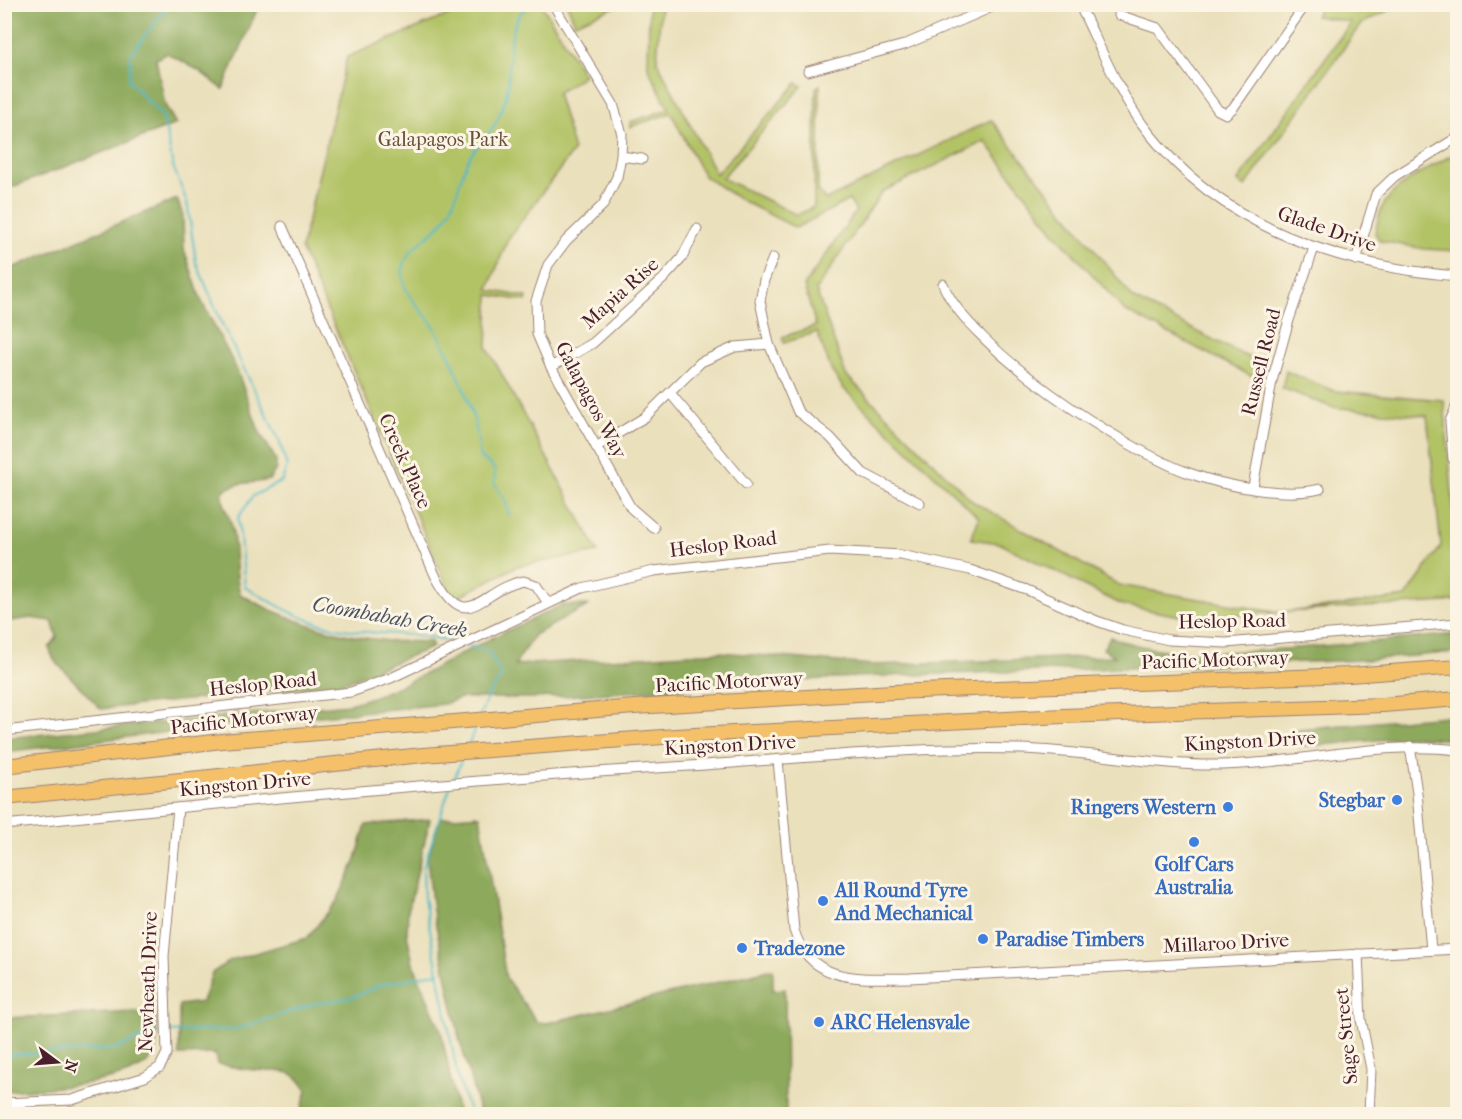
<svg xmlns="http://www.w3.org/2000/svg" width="1462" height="1119" font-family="'IM FELL French Canon',serif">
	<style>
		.green { fill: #b2c366; stroke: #7e7148; stroke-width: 1.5 }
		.forest { fill: #8da95b; stroke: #6c6443; stroke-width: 1.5 }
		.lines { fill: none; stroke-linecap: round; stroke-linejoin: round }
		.stream { stroke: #4ab7c5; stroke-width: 2 }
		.minor-casing { stroke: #9a8074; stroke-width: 11 }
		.highway-casing { stroke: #9a8074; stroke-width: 16 }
		.minor { stroke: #fff; stroke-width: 9 }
		.highway { stroke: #f4c16a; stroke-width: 14 }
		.shop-dot { fill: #3f7fe0; stroke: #fcf5e5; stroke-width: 2 }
		.labels { text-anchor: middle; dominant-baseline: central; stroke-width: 6; stroke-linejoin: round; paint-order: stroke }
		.park-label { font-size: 20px; fill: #69503d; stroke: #fcf5e5 }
		.street-label { font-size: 20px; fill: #4a1f2b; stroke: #fcf5e5 }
		.shop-label { font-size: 20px; font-weight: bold; fill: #366cbe; stroke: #fcf5e5; text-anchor: start }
		.water-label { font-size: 21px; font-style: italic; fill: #4a5461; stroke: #fcf5e5 }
	</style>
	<rect width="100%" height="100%" fill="#fcf5e5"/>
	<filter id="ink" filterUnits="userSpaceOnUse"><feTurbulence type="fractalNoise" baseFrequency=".0167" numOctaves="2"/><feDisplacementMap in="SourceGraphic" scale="12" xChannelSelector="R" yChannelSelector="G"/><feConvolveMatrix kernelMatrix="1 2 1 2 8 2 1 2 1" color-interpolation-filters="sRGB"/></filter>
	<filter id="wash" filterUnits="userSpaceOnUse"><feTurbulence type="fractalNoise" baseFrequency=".008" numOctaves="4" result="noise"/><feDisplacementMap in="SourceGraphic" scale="24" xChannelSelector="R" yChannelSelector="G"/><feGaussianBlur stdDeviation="1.35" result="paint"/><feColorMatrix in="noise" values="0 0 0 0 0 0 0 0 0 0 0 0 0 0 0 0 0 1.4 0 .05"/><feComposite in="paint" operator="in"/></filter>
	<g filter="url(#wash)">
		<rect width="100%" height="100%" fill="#eae0bc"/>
		<g class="green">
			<polygon points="567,4 620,4 620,5 575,23"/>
			<polygon points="649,4 661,5 657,61 716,174 797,83 802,86 722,178 797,215 814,207 816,88 820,85 818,190 826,200 991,120 1134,299 1241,354 1264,363 1261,381 1125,311 1053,231 985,141 882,192 816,290 846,375 972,501 1119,585 1280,613 1406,597 1441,546 1427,416 1331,407 1282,388 1286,371 1334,391 1444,400 1457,551 1457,600 1446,602 1190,618 1122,605 999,543 971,539 979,518 844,389 832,372 817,332 784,343 782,337 816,326 804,286 856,211 849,200 796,228 739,199 704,176 671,113 630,127 630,122 669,109 648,68"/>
			<polygon points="444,5 449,5 453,13 475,5 542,5 584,75 557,93 574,150 508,239 488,290 527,297 526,301 489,295 487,347 598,552 517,566 453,600 301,249 347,57 448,15"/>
			<polygon points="1322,5 1360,12 1375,5 1400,5 1361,24 1245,187 1238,181 1351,22 1315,16"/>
			<path d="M1457 152V251L1425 249 1380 241 1375 233C1378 221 1379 210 1386 201 1398 182 1438 164 1457 152Z"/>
		</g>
		<g class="forest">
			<polygon points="5,4 259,4 259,5 223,89 198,70 167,53 156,59 165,105 176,124 5,190"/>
			<path d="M177 199 183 216 184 249 201 300 237 370 259 431 276 460V469L269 480C253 484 236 481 223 491 222 504 227 511 231 523 237 546 234 571 240 594 287 621 335 636 389 641 403 642 417 641 431 642L433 647 340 684 101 709 54 660 49 648 57 637 52 621 31 618 5 622V271Z"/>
			<path d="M562 605H589L534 635 515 665 720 652 873 665 1115 656 1103 649 1110 637C1172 660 1232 652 1297 648 1350 644 1404 639 1457 634V652L1367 660 854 677 535 698H460L444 704 226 725 5 752V738L349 704C395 692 433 669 474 647 503 632 533 619 562 605Z"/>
			<polygon points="1457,715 1457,740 1412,737 1299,747 1298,729"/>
			<polygon points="480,815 506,978 537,1022 547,1023 773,969 773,990 785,989 786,1114 480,1114 459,1037 433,911 427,859 440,818"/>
			<path d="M430 819 408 911 407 934 413 963 441 1031 458 1114H300L307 1091C292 1065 281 1073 255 1070 242 1069 229 1066 217 1064L215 1054 179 1055V1005L202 1002 212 973 231 960 307 938 337 901 355 862 366 825Z"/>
			<path d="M155 1011C156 1025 160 1044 152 1057 135 1085 35 1089 5 1091V1018Z"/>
		</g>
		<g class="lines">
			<g class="stream">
				<path d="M169 4 131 54 129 81 163 117 173 166 187 202 196 262 223 326 279 440 287 466 282 481 253 496 238 518 245 587C271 602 295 617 324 625 368 637 414 630 457 643"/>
				<path d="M509 515 506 502 494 483 495 472 492 466 480 458C478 414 457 368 436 330 425 310 399 295 403 268 406 250 426 239 438 227 459 206 456 182 469 158 476 145 490 136 496 122 501 112 505 102 507 92 512 65 503 19 532 4"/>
				<polyline points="469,646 489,652 502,676 489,694 480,715"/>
				<polyline points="468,746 476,726"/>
				<polyline points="454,779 463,756"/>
				<polyline points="450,787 423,869 424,898 458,1078 470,1114"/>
				<polyline points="169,1032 237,1029 314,1004 353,997 380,985 439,972"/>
				<polyline points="4,1055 116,1049 149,1034 163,1033"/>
			</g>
		</g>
	</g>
	<g filter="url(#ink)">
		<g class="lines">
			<defs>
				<g id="minor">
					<polyline points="553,4 613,104 622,134 621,156 617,177 603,205 566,241 548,265 536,301 537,334 551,367 631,508 654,528"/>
					<path d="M1079 4C1100 46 1120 97 1149 133 1223 227 1341 267 1458 276"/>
					<polyline points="1119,15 1158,28 1218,110 1226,114 1233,108 1306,4"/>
					<polyline points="808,71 904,45 999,4"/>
					<polyline points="621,156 642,159"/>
					<path d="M282 226 435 575C467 638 479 590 523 581L536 585 548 603"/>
					<polyline points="773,258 764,280 760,301 769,344 798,412 830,437 863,473 920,503"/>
					<polyline points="1356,260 1376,194 1395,176 1458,137"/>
					<path d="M943 284C968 348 1125 450 1189 473 1224 486 1285 498 1320 489"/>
					<polyline points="551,367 593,343 663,279 681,259 697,229"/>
					<polyline points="670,393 746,484"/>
					<polyline points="596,447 645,417 701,362 735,347 769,344"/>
					<polyline points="1453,459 1450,421 1458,403"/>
					<polyline points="1253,487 1272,381 1289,320 1314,248"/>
					<polyline points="4,731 351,692 391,678 582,588 654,571 830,551 901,555 970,570 1027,590 1097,621 1123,630 1169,640 1226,643 1458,623"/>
					<polyline points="1410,746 1417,793 1431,950"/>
					<path d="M778 760 794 930C811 986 863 978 910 978L1458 949"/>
					<path d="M4 825C238 801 471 779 705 765 809 758 916 746 1020 749 1081 751 1141 763 1202 765 1288 767 1372 740 1458 750"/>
					<polyline points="1358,954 1361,1019 1371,1069 1369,1114"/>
					<polyline points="4,1103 72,1100 145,1077 160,1067 167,1053 164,956 178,808"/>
				</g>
				<g id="highway">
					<polyline points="4,766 222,741 634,707 893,692 1350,675 1458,667"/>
					<polyline points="4,798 423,755 676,736 1063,716 1383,705 1458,699"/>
				</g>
			</defs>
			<use href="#minor" class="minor-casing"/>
			<use href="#highway" class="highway-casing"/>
			<use href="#minor" class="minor"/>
			<use href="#highway" class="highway"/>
		</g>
	</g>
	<g class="shop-dot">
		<circle cx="1397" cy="800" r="6"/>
		<circle cx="1228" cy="807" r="6"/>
		<circle cx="1194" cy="842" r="6"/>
		<circle cx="823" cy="901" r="6"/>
		<circle cx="983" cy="939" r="6"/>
		<circle cx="742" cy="948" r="6"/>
		<circle cx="819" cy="1022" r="6"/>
	</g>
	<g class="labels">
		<g class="park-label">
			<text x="443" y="139">Galapagos Park</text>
		</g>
		<g class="street-label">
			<text transform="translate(1327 229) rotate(19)">Glade Drive</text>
			<text transform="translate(620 293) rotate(-42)">Mapia Rise</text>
			<text transform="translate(1261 362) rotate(-76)">Russell Road</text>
			<text transform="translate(591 400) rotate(62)">Galapagos Way</text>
			<text transform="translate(405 461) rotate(66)">Creek Place</text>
			<text transform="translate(723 544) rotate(-7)">Heslop Road</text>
			<text transform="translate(1232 621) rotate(-1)">Heslop Road</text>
			<text transform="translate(1215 660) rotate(-2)">Pacific Motorway</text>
			<text transform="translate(729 682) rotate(-3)">Pacific Motorway</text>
			<text transform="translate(263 684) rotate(-6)">Heslop Road</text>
			<text transform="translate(244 720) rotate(-6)">Pacific Motorway</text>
			<text transform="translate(1250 741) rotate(-3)">Kingston Drive</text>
			<text transform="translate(730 745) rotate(-3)">Kingston Drive</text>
			<text transform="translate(245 784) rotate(-5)">Kingston Drive</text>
			<text transform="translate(1226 943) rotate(-3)">Millaroo Drive</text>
			<text transform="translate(148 982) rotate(-88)">Newheath Drive</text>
			<text transform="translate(1346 1036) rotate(-96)">Sage Street</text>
		</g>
		<g class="shop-label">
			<text x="1385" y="800" text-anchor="end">Stegbar</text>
			<text x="1216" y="807" text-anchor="end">Ringers Western</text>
			<text x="1194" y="864" text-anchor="middle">Golf Cars<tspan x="1194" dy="23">Australia</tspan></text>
			<text x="835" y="890">All Round Tyre<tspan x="835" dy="23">And Mechanical</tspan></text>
			<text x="995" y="939">Paradise Timbers</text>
			<text x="754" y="948">Tradezone</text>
			<text x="831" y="1022">ARC Helensvale</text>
		</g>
		<g class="water-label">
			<text transform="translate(390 617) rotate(10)">Coombabah Creek</text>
		</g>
	</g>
	<rect width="1462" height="1119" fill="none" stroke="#fcf5e5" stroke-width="24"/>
	<g transform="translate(57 1062) rotate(106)" stroke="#fcf5e5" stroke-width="4.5" paint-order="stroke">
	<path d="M0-4.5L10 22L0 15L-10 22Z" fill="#4a1f2b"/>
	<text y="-9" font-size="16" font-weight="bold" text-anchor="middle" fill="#4a1f2b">N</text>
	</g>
</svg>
